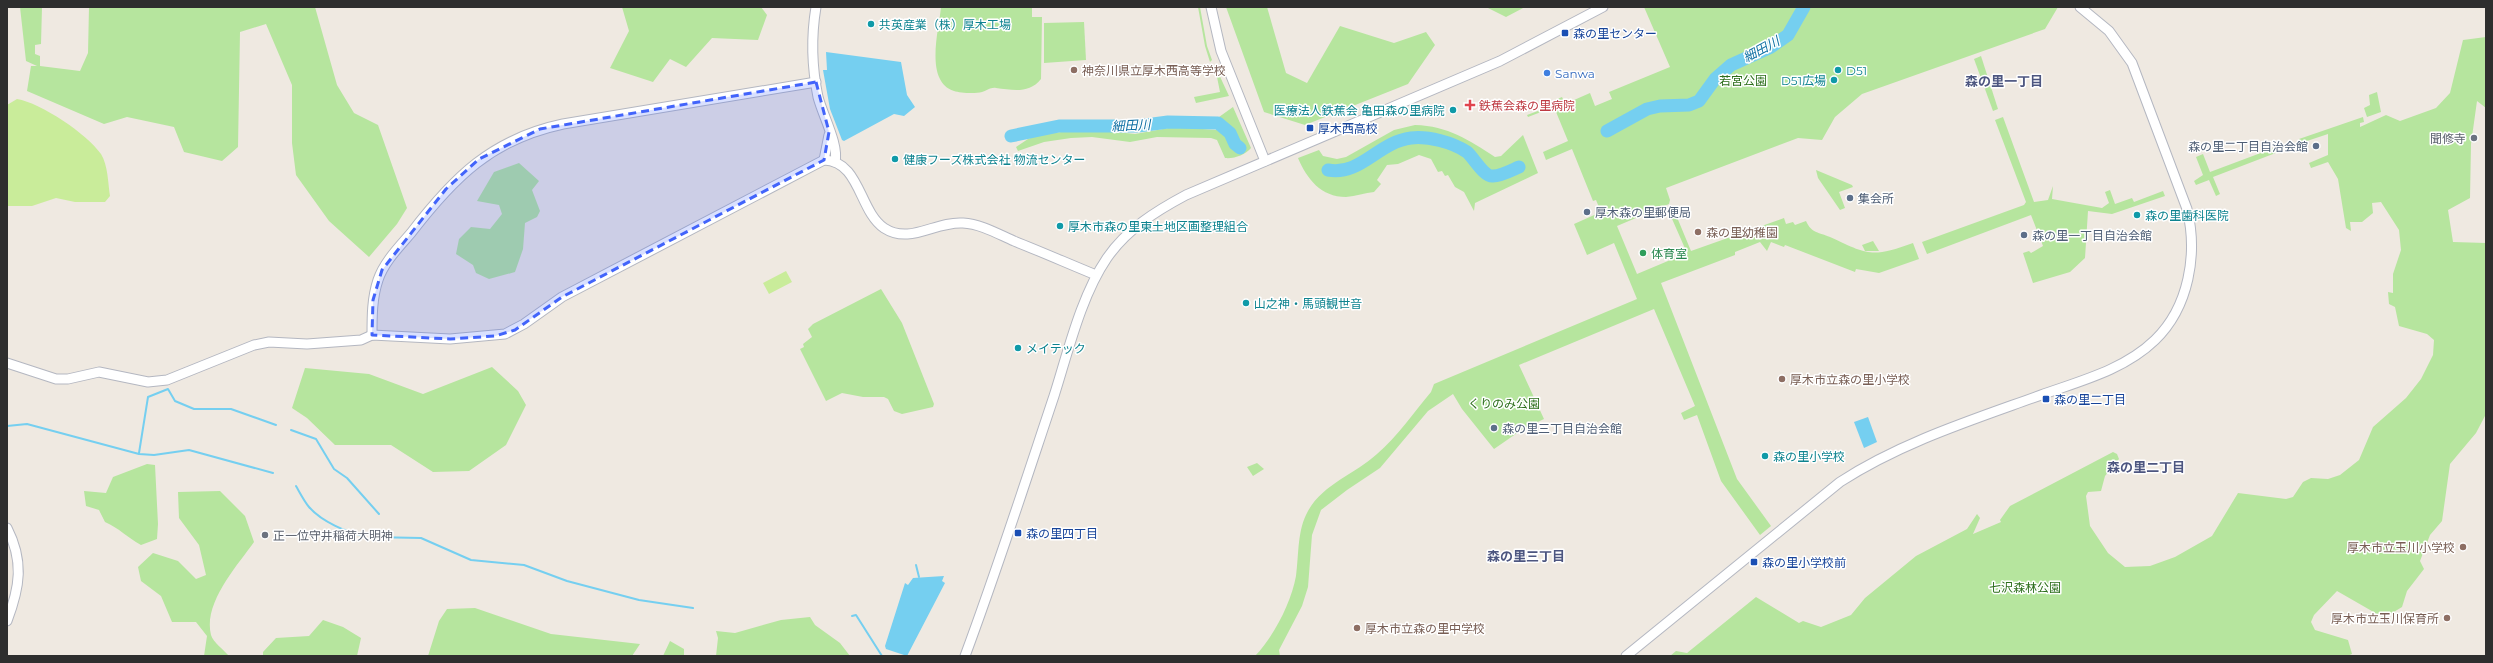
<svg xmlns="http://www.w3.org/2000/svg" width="2493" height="663" font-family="Montserrat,'Noto Sans JP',sans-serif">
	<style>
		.green { fill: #b6e59e }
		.pitch { fill: #c9ec9a }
		.water { fill: #75cff0 }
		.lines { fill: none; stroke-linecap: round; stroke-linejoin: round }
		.stream { stroke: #75cff0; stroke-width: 2 }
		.river { stroke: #75cff0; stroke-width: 13 }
		.minor-casing { stroke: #b4b7c1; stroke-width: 11 }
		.minor { stroke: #fff; stroke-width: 9 }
		.marked { fill: #4264fb; fill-opacity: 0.2; stroke: #4264fb; stroke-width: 3; stroke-dasharray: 8 5; stroke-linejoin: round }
		.culture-dot { fill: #0f9aa8; stroke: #fff; stroke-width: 1.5 }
		.transit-dot { fill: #1a4fb4; stroke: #fff; stroke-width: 1.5 }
		.education-dot { fill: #8d6e63; stroke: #fff; stroke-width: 1.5 }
		.shop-dot { fill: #3f7fe0; stroke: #fff; stroke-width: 1.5 }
		.health-dot { fill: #e0444e; stroke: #fff; stroke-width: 1.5 }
		.worship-dot { fill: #6b7280; stroke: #fff; stroke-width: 1.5 }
		.service-dot { fill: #5c6f8a; stroke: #fff; stroke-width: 1.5 }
		.leisure-dot { fill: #2e9e5b; stroke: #fff; stroke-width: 1.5 }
		.labels { text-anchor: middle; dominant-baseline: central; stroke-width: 3; stroke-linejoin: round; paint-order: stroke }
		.culture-label { font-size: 12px; fill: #0d838f; stroke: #fff; text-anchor: start }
		.transit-label { font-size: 12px; fill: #164399; stroke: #fff; text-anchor: start }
		.education-label { font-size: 12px; fill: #785e54; stroke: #fff; text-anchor: start }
		.shop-label { font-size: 12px; fill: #366cbe; stroke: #fff; text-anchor: start }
		.park-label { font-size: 12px; fill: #2c6e1b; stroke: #fff }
		.health-label { font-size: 12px; fill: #be3a42; stroke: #fff; text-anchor: start }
		.worship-label { font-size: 12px; fill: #5b616d; stroke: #fff; text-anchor: end }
		.service-label { font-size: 12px; fill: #4e5e75; stroke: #fff; text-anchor: start }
		.leisure-label { font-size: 12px; fill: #27864d; stroke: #fff; text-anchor: start }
		.water-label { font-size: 13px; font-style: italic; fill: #0d6fa3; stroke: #fff }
		.neighbourhood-label { font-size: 13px; font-weight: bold; fill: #4d5680; stroke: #fff }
	</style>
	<rect width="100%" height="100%" fill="#efe9e1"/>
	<g class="green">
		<polygon points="20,7 42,7 41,44 35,45 35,54 40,56 40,66 80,71 88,53 89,7 315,7 337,85 354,113 378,125 407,208 397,224 369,257 329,221 296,175 292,143 292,85 266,24 240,32 238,147 222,161 184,152 174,127 127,117 104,124 27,91 31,66 37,66 26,61"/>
		<polygon points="622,7 761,7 767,15 758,40 712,38 686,67 670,59 653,82 610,68 629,31"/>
		<path d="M941 7H1032V17H1042L1041 79C1029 94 1013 90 996 88 991 87 986 91 982 92 975 94 960 93 954 91 924 81 939 30 941 7Z"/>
		<polygon points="1198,7 1200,7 1207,46 1212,60 1210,62 1205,46"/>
		<polygon points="1226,7 1267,7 1286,73 1307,83 1340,26 1394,43 1426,32 1435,45 1408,84 1305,125 1264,112"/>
		<polygon points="1486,7 1525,7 1506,17"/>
		<path d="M1644 7H2058L2045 29 1862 94 1835 117 1822 140 1798 138 1666 188 1670 200 1669 204 1617 226 1637 274 1687 253 1669 212 1674 210 1691 251 1784 218 1786 224 1793 222 1795 225 1806 221C1812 234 1819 232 1830 237 1869 255 1871 258 1913 243L1919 259 1879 273 1856 269 1855 272 1785 245 1784 247 1771 242 1767 251 1760 242 1735 252V255L1661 283 1737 479 1771 526 1760 535 1721 481 1697 415 1684 420 1681 413 1695 406 1654 309 1519 365 1544 419 1523 429 1494 449 1462 409 1453 394 1428 411 1380 468 1347 490 1321 510 1312 535 1308 587 1302 606 1279 650 1280 656H1255C1274 636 1291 603 1296 576 1299 555 1297 530 1308 511 1323 484 1355 474 1377 454 1397 437 1414 412 1431 392L1434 384 1637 299 1614 243 1587 255 1574 224 1601 212 1596 200 1593 201 1572 149 1546 160 1543 152 1568 141 1554 107 1528 117 1527 115 1554 105 1553 101 1562 97 1565 104 1590 93 1595 106 1612 99 1609 92 1670 67Z"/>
		<polygon points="1084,22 1086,60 1044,63 1044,23"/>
		<polygon points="2486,37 2486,108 2477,101 2471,144 2470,198 2448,210 2453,242 2486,243 2486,414 2476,433 2450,464 2442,521 2430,535 2420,561 2424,569 2407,591 2402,607 2384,618 2337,591 2314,615 2311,622 2315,630 2348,640 2352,654 2347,656 1670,656 1676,651 1687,653 1756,597 1799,623 1803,621 1821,627 1851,615 1865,598 1916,556 1967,529 1977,514 1980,518 1973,534 2001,522 2000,520 2010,506 2113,452 2117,454 2119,459 2105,476 2101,491 2088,492 2086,496 2090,526 2108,553 2125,567 2150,566 2175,557 2212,536 2238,493 2286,499 2293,497 2303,482 2311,478 2328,479 2340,475 2359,460 2373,427 2406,398 2421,379 2433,355 2434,340 2427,334 2399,326 2395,307 2389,304 2388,292 2393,293 2393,274 2401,250 2399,230 2381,202 2372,203 2373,213 2362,222 2350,222 2351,231 2346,228 2338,179 2328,162 2311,168 2309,163 2328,155 2328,134 2301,143 2299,139 2363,117 2364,122 2360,123 2360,127 2386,115 2400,121 2436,108 2450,93 2463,40"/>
		<polygon points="1981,56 1998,109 1993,111 1974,59"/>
		<polygon points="1216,68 1229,96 1196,103 1194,97 1220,92 1216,72 1210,71 1210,69"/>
		<polygon points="2377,92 2381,112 2367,117 2364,108 2370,105 2369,95"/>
		<path d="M1233 107 1251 148C1245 155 1234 159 1225 158L1217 140 1211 138 1157 137 1130 142 1092 137 1071 138 1044 142 1018 151 1016 147 1028 139 1038 135 1069 131 1097 130 1135 134 1174 127 1217 130 1236 144 1238 136 1222 123 1219 117Z"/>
		<polygon points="2003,117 2034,202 2048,200 2053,186 2052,199 2102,208 2109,203 2105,192 2110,190 2115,204 2132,198 2134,202 2163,191 2165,196 2112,214 2088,211 2085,258 2070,272 2033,283 2023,253 2029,251 2031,253 2043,246 2031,215 1927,254 1922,242 2024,205 2026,202 1995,120"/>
		<path d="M1415 125C1448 126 1469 140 1495 157L1501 156 1523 135 1538 173 1475 203 1474 211 1464 192 1455 187 1448 175 1445 176 1442 171 1438 172 1431 159 1419 155 1398 164 1387 165 1377 180 1381 184 1374 192C1365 193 1356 196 1346 197 1321 197 1307 179 1298 158L1319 150 1323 156 1337 159 1346 157 1394 130Z"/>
		<polygon points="2290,142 2291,147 2213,177 2220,194 2216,196 2209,180 2196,185 2194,181 2203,175 2196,157 2203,154 2210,172"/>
		<polygon points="519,163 539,181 532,190 540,211 537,217 525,223 523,249 515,272 489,279 476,273 473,265 456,254 459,239 471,227 490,229 502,214 499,205 477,201 494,172"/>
		<polygon points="1816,170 1852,185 1853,187 1839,192 1845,208 1840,210 1818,178"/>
		<polygon points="1873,241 1879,251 1865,251 1862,245"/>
		<polygon points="881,289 902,323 934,404 933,407 902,414 894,411 888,399 884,397 863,397 842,393 826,401 800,349 804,347 803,344 812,337 808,329 813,324"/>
		<polygon points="492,367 518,391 526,405 506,445 469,471 433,472 391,445 335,445 307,418 292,408 305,368 369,374 423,394"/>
		<polygon points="1257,463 1264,469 1253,476 1247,467"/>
		<path d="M147 464 155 465 158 524 157 539 141 545C128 538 119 528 105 522L99 510 86 506 84 491 106 493 113 477Z"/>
		<path d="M220 491 245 516 254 542C237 566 203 603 211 635 213 642 224 650 229 656H204L207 636 196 622H172L161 596 141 581 138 567 153 553 178 561 196 579 206 575 199 545 179 518 178 492Z"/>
		<polygon points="475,608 551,634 640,644 632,656 428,656 439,621 447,609"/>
		<polygon points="810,617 815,625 840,643 850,656 716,656 718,638 716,631 735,633 781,620"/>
		<polygon points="323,620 343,627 361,638 357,656 263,656 263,652 276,638 309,636"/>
		<polygon points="670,641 684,649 684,656 663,656"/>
	</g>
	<g class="pitch">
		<path d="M17 99C41 103 87 134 101 154 108 165 108 183 110 196L105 202H75L56 198 32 206H7V105Z"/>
		<polygon points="786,271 792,282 769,294 763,283"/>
	</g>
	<g class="water">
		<polygon points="826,52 901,62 907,95 915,107 904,116 894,114 844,141 842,140 830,109 823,70 827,70"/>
		<polygon points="1868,417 1877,442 1864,448 1854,422"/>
		<polygon points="944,576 942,581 945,583 907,656 886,649 885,646 905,583 908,585 913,578"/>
	</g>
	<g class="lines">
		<g class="stream">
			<polyline points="7,426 27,424 139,454 154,455 189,450 273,473"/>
			<polyline points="291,430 316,439 334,469 347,478 379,514"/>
			<polyline points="139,453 148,397 168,389 175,401 194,409 231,409 276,425"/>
			<path d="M296 486C300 493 304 501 309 507 321 521 347 533 365 536"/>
			<polyline points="371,537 421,538 471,560 524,565 567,581 639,600 693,608"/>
			<polyline points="916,565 919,577"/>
			<polyline points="852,616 856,615 882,656"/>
		</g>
		<g class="river">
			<polyline points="1607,131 1647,109 1660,106 1689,105 1699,101 1715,79 1731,65 1771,47 1788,35 1804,7"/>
			<polyline points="1011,136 1059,126 1138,126 1168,122 1218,123 1230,133 1235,144 1240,148"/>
			<path d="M1328 170C1361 176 1378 142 1411 138 1428 136 1452 142 1467 152 1474 158 1484 177 1493 176 1501 176 1512 170 1519 167"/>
		</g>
		<defs>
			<g id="minor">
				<path d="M816 7C811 37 812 68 818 97 823 116 839 145 835 162"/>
				<polyline points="1211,7 1221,51 1265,161"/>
				<polyline points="824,160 829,135"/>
				<path d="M372 335C372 316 372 298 378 280 384 262 399 247 411 233 454 177 492 139 563 124L816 82"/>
				<path d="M7 363 56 379H68L99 372 148 382 167 380 254 345 269 342 307 344 361 340 372 335 450 339 505 334 524 324 562 297 824 160C860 161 859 211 884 228 910 245 935 221 963 223 981 224 998 234 1014 241 1042 252 1069 264 1096 275"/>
				<path d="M7 528C24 561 20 587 7 621"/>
				<path d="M965 656C997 570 1025 483 1054 396 1068 352 1081 296 1107 258 1127 229 1156 211 1186 195L1500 61 1603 7"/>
				<path d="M1626 656 1840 482C1902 442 1972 420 2041 395 2080 381 2124 370 2155 340 2189 307 2198 254 2187 209L2132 63 2109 31 2080 7"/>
			</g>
		</defs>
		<use href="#minor" class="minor-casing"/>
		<use href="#minor" class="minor"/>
	</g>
	<path class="marked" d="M816 82 829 132 824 160 562 297 515 330 495 336 450 339 372 335 373 300 382 270 446 189 479 159 540 129Z"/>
	<g class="culture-dot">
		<circle cx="871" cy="24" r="4"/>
		<circle cx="1838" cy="70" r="4"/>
		<circle cx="1834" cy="80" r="4"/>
		<circle cx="1453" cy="110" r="4"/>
		<circle cx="895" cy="159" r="4"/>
		<circle cx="2137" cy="215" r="4"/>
		<circle cx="1060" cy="226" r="4"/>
		<circle cx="1246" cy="303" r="4"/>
		<circle cx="1018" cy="348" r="4"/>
		<circle cx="1765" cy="456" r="4"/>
	</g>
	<g class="transit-dot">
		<rect x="1561" y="29" width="8" height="8" rx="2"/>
		<rect x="1306" y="124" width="8" height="8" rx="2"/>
		<rect x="2042" y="395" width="8" height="8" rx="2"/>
		<rect x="1014" y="529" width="8" height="8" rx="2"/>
		<rect x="1750" y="558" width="8" height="8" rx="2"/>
	</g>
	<g class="education-dot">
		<circle cx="1074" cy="70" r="4"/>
		<circle cx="1698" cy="232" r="4"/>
		<circle cx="1782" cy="379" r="4"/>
		<circle cx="2463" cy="547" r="4"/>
		<circle cx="2447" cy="618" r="4"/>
		<circle cx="1357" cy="628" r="4"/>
	</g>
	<circle class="shop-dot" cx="1547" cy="73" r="4"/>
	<path class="health-dot" d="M1468 99h4v4h4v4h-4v4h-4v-4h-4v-4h4z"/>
	<g class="worship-dot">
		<circle cx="2474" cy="138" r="4"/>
		<circle cx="265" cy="535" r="4"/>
	</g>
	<g class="service-dot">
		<circle cx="2316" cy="146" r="4"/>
		<circle cx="1850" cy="198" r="4"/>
		<circle cx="1587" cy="212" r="4"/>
		<circle cx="2024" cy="235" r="4"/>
		<circle cx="1494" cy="428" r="4"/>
	</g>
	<circle class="leisure-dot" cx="1643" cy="253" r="4"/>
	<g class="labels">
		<g class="culture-label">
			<text x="879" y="24">共英産業（株）厚木工場</text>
			<text x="1846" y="70">D51</text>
			<text x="1826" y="80" text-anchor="end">D51広場</text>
			<text x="1445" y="110" text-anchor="end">医療法人鉄蕉会 亀田森の里病院</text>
			<text x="903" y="159">健康フーズ株式会社 物流センター</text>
			<text x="2145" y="215">森の里歯科医院</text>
			<text x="1068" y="226">厚木市森の里東土地区画整理組合</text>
			<text x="1254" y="303">山之神・馬頭観世音</text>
			<text x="1026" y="348">メイテック</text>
			<text x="1773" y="456">森の里小学校</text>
		</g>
		<g class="transit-label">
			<text x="1573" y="33">森の里センター</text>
			<text x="1318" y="128">厚木西高校</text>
			<text x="2054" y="399">森の里二丁目</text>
			<text x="1026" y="533">森の里四丁目</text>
			<text x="1762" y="562">森の里小学校前</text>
		</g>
		<g class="education-label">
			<text x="1082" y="70">神奈川県立厚木西高等学校</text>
			<text x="1706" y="232">森の里幼稚園</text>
			<text x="1790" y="379">厚木市立森の里小学校</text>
			<text x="2455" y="547" text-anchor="end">厚木市立玉川小学校</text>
			<text x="2439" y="618" text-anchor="end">厚木市立玉川保育所</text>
			<text x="1365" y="628">厚木市立森の里中学校</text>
		</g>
		<g class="shop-label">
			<text x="1555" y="73">Sanwa</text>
		</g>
		<g class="park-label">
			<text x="1743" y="80">若宮公園</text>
			<text x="1504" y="403">くりのみ公園</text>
			<text x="2025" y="587">七沢森林公園</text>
		</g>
		<g class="health-label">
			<text x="1479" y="105">鉄蕉会森の里病院</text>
		</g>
		<g class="worship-label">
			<text x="2466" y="138">聞修寺</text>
			<text x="273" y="535" text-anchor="start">正一位守井稲荷大明神</text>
		</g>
		<g class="service-label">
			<text x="2308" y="146" text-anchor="end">森の里二丁目自治会館</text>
			<text x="1858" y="198">集会所</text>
			<text x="1595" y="212">厚木森の里郵便局</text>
			<text x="2032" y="235">森の里一丁目自治会館</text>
			<text x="1502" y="428">森の里三丁目自治会館</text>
		</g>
		<g class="leisure-label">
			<text x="1651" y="253">体育室</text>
		</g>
		<g class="water-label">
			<text transform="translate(1761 49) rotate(-28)">細田川</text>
			<text transform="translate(1131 125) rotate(-3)">細田川</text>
		</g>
		<g class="neighbourhood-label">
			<text x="2004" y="81">森の里一丁目</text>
			<text x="2146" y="467">森の里二丁目</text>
			<text x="1526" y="556">森の里三丁目</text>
		</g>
	</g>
	<rect width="2493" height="663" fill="none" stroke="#2e2e2e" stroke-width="16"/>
</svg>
